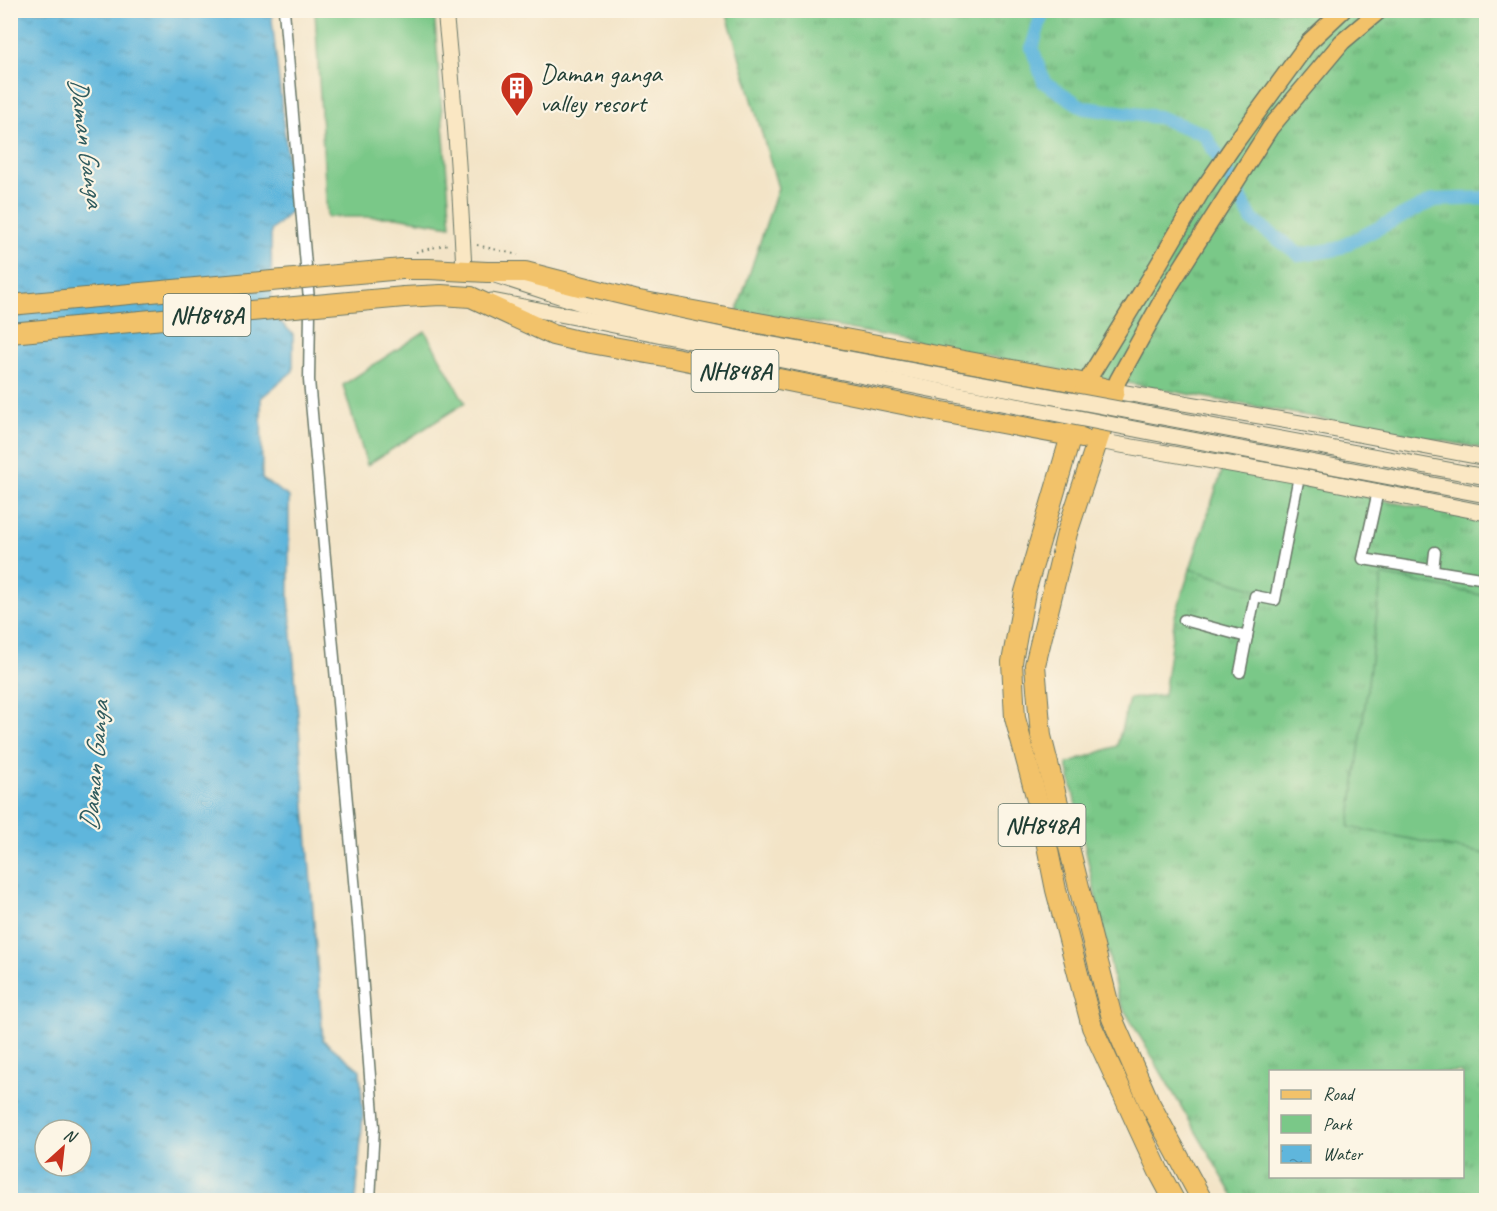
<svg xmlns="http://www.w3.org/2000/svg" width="1497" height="1211" font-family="Caveat,sans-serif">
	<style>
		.grass { fill: url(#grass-tufts); stroke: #4c825e; stroke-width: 1.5; fill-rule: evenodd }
		.park { fill: #7ac888; stroke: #4c825e; stroke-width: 1.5 }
		.water { fill: url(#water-ripples); stroke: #3f7a88; stroke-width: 1.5; fill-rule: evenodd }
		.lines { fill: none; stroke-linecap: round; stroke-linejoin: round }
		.canal { stroke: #5fb6dc; stroke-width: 14 }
		.street-casing { stroke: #697767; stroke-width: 13 }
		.secondary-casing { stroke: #697767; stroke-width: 17 }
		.primary-casing { stroke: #697767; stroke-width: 19 }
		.highway-casing { stroke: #697767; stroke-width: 22 }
		.path { stroke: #697767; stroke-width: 2; stroke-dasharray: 1.5 4.5; stroke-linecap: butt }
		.street { stroke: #fff; stroke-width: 10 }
		.secondary { stroke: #fae7c3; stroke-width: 15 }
		.primary { stroke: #f2c26a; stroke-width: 16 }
		.highway { stroke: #f2c26a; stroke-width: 20 }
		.secondary-bridge-casing { stroke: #697767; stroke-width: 17; stroke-linecap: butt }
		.highway-bridge-casing { stroke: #697767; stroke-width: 22; stroke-linecap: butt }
		.secondary-bridge { stroke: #fae7c3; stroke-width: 15 }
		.highway-bridge { stroke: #f2c26a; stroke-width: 20 }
		.labels { text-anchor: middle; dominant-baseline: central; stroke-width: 4.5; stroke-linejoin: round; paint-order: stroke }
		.shield { fill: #fcf5e5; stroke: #617469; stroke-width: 1.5 }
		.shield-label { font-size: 24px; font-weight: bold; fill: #1f3d34 }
		.poi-label { font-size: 26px; fill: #1f3d34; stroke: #fcf5e5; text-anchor: start }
		.water-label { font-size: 27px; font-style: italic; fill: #2f5b5e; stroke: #fcf5e5 }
	</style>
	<defs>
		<pattern id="grass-tufts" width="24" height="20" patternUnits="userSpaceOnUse" patternTransform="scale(1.5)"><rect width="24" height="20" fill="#7ac888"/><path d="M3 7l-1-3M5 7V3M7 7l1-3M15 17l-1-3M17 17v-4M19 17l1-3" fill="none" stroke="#63a470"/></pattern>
		<pattern id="water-ripples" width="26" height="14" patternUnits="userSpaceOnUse" patternTransform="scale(1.5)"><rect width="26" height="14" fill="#5fb6dc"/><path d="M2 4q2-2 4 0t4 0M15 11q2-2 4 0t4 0" fill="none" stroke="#4e95b3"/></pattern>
	</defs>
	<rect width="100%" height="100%" fill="#fcf5e5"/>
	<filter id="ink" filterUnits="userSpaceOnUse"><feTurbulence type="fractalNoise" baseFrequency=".0167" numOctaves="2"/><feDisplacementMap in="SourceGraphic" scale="12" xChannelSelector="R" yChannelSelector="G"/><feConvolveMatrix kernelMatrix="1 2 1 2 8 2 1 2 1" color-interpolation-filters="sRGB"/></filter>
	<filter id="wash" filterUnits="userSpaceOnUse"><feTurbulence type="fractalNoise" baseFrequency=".008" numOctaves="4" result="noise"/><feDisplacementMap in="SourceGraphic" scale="24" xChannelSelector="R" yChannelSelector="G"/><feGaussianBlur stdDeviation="1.35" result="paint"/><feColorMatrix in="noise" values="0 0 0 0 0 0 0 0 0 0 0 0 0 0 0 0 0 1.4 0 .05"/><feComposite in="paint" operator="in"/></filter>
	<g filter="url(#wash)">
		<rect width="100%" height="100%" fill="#f3e4c7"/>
		<g class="grass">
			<path d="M726 11H1486V449C1354 424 1222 400 1089 376 972 354 855 327 737 311L778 188Z"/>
			<path d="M1223 468 1486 521V1200H1236L1118 999 1067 764 1117 746 1129 699 1164 695 1175 616ZM1270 1072H1462V1176H1270Z"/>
		</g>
		<g class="park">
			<polygon points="315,11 434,11 451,226 396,217 327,217"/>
			<polygon points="425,331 465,403 367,465 343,385"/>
			<polygon points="1223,468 1293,482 1279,596 1190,569"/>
			<polygon points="1382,575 1486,596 1486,854 1349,827"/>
		</g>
		<path class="water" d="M10 11H271L287 153 291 211 271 231 272 314 293 334V371L261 398 262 479 289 497V597L323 1040 360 1070 363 1115 356 1200H11ZM45 1130H81V1166H45Z"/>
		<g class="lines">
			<polyline class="canal" points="1043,10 1032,48 1044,82 1084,108 1158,117 1204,134 1225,168 1252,220 1300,255 1337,249 1434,200 1486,198"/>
		</g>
	</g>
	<g filter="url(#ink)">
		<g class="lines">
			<defs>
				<g id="street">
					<polyline points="284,10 310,312 309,380 359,936 374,1127 370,1200"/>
					<polyline points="1378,491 1363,559 1486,579"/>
					<polyline points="1433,570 1435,552"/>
					<polyline points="1184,620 1247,637"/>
					<polyline points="1240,672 1255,596 1275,600 1299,476"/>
				</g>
				<g id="secondary">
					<path d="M445 10C454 97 460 184 464 271"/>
					<polyline points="495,275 584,304"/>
					<polyline points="492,301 580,318"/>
					<polyline points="1114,391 1300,423 1486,458"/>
					<polyline points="1098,441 1299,476 1486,513"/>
				</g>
				<g id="primary">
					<polyline points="1087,384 1090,376 1157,267 1201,192 1238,139 1309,42 1343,10"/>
					<polyline points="1114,391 1118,380 1171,284 1270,128 1342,42 1380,10"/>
				</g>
				<g id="highway">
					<polyline points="402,269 429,269 487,272 525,272 634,300 1087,384 1114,391 1067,533 1035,665 1041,736 1112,1018 1149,1102 1202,1200"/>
					<polyline points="404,297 441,295 471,297 553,335 574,340 675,358 942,412 1082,438"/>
					<polyline points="1087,384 1078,407 1071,436 1025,592 1012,662 1015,718 1040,811 1056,890 1092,1027 1159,1172 1174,1200"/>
				</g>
			</defs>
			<use href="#street" class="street-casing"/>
			<use href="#secondary" class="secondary-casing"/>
			<use href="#primary" class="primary-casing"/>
			<use href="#highway" class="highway-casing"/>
			<g class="path">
				<polyline points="477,245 518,255"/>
				<polyline points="416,252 448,244"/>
			</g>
			<use href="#street" class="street"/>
			<use href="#secondary" class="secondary"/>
			<use href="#primary" class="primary"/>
			<use href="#highway" class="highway"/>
			<defs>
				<g id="secondary-bridge">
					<polyline points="584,304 655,321 741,339 1486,477"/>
					<polyline points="580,318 787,361 1155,433 1486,495"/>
				</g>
				<g id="highway-bridge">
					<polyline points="10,305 402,269"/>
					<polyline points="10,333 404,297"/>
				</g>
			</defs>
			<use href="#secondary-bridge" class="secondary-bridge-casing"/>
			<use href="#highway-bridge" class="highway-bridge-casing"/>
			<use href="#secondary-bridge" class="secondary-bridge"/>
			<use href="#highway-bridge" class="highway-bridge"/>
		</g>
	</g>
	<defs>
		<symbol id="building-pin" viewBox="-11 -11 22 30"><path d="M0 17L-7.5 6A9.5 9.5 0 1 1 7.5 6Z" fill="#c8321e" stroke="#fcf5e5"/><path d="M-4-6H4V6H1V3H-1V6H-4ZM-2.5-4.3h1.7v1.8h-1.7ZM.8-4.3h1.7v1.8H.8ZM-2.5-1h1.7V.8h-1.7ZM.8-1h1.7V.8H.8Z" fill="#fff"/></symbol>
	</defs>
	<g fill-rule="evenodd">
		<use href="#building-pin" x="498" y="69" width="38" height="52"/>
	</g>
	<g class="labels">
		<g class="shield">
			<rect x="163.5" y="294" width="87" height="42" rx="4.5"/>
			<rect x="691.5" y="350" width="87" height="42" rx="4.5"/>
			<rect x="998.5" y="804" width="87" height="42" rx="4.5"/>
		</g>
		<g class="shield-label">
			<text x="207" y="315">NH848A</text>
			<text x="735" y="371">NH848A</text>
			<text x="1042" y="825">NH848A</text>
		</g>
		<g class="poi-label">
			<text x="540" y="73">Daman ganga<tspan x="540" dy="30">valley resort</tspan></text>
		</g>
		<g class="water-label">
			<text transform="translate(87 142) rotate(82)">Daman Ganga</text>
			<text transform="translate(94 766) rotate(-85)">Daman Ganga</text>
		</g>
	</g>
	<rect width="1497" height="1211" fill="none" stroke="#fcf5e5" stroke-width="36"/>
	<rect x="1269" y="1070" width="195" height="108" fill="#fcf5e5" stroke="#a4ab9e" stroke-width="1.5"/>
	<rect x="1281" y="1090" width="30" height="9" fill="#f2c26a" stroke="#a4ab9e" stroke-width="1.5"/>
	<text x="1323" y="1100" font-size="18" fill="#1f3d34">Road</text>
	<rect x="1281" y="1115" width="30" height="18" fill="#7ac888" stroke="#a4ab9e" stroke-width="1.5"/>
	<text x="1323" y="1130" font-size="18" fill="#1f3d34">Park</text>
	<rect x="1281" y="1145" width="30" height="18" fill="url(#water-ripples)" stroke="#a4ab9e" stroke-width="1.5"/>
	<text x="1323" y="1160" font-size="18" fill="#1f3d34">Water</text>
	<g transform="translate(63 1148) rotate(27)"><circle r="28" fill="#fcf5e5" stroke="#a4ab9e" stroke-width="1.5"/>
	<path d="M0-4.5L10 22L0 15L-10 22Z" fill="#c8321e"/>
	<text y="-9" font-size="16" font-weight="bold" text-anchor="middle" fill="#1f3d34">N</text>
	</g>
</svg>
